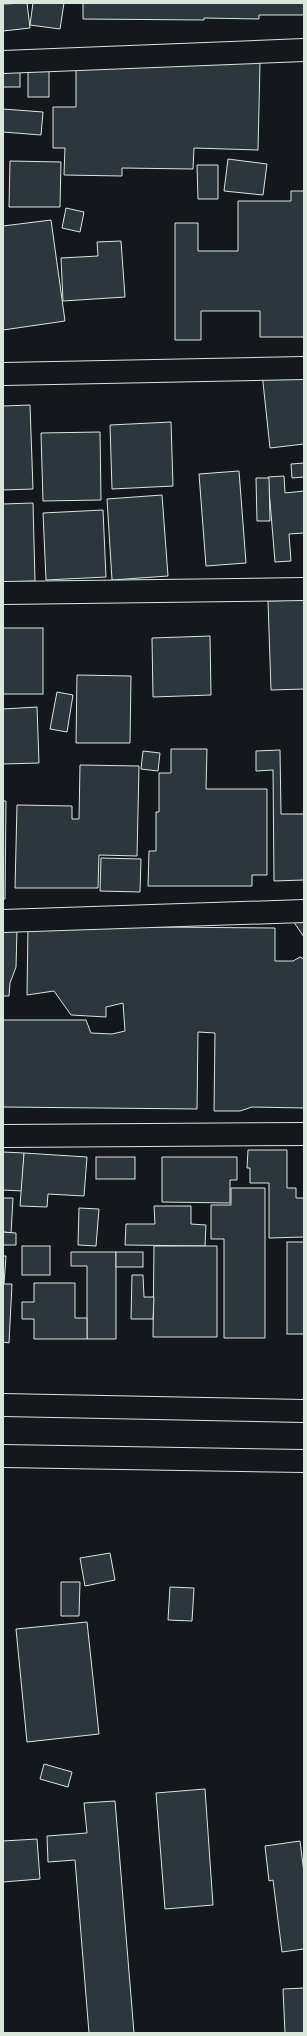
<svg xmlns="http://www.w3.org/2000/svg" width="307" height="2036" font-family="Roboto,sans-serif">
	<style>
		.building { fill: #2c363c; stroke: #d8e6dc }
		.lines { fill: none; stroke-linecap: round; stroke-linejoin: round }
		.minor-casing { stroke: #d8e6dc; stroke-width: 24 }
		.secondary-casing { stroke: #d8e6dc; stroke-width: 24 }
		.minor { stroke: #14181c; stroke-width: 22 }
		.secondary { stroke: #14181c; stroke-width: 22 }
	</style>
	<rect width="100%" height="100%" fill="#14181c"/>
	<g class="building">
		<polygon points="27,3 30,28 3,31 3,4"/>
		<polygon points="33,3 64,3 60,29 30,25"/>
		<polygon points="83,3 304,3 304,15 259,15 259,19 204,18 204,20 83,19"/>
		<polygon points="76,60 260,62 258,150 194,148 193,169 122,168 122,176 64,175 65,148 53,148 53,107 76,107"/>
		<rect x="3" y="66" width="17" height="21"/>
		<rect x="28" y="66" width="21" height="31"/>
		<polygon points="3,109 43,112 41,135 3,132"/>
		<polygon points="228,159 267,164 263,195 224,191"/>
		<polygon points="10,161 61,162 60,207 9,207"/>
		<polygon points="197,165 218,165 218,199 198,199"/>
		<polygon points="291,191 304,191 304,337 260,337 260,311 201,311 201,340 175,340 175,223 198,223 198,251 238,251 238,201 291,201"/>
		<polygon points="66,208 84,212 80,232 62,228"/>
		<polygon points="51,220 65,321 3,330 3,226"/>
		<polygon points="121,241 125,297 63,301 61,258 98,256 97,242"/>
		<polygon points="304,369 304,444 270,448 262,373"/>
		<polygon points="30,405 33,489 3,490 3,406"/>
		<polygon points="171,422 173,486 112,489 110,425"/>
		<polygon points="100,432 101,500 43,501 41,433"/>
		<polygon points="304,463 304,477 292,478 291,464"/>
		<polygon points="239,471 246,563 206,566 199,474"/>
		<polygon points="284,476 285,493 304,491 304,533 289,534 291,561 275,562 268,477"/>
		<polygon points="256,478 269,478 270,521 257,521"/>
		<polygon points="162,495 168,576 112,580 107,499"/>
		<polygon points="33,503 35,581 3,582 3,504"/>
		<polygon points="103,510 106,577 46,580 43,513"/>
		<polygon points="304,600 304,689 271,690 268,601"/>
		<rect x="3" y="628" width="40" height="66"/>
		<polygon points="210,636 211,695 153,697 152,638"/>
		<polygon points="77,675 131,676 130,743 76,743"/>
		<polygon points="57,692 73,695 67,732 50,729"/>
		<polygon points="37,707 39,763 3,764 3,709"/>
		<polygon points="171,749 207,749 206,789 267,789 267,875 252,875 252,886 148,886 149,851 156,851 156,812 159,812 159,773 171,773"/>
		<polygon points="280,750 281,814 304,814 304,880 274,881 273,770 256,771 256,751"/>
		<polygon points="143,751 160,753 158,771 141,769"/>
		<polygon points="80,765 139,766 137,856 99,855 98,888 15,888 17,805 72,806 72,819 79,819"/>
		<polygon points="3,801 6,801 5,899 3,899"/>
		<polygon points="101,858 141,859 140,892 100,891"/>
		<polygon points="291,918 304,918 304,937"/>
		<polygon points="28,926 275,928 275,961 293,961 300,957 304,959 304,1108 252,1107 240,1111 214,1111 215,1033 198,1032 197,1109 3,1107 3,1020 86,1020 91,1033 112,1034 125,1031 123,1003 106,1007 106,1017 71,1015 54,991 27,995"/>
		<polygon points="3,929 17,930 16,967 10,983 9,996 3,996"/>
		<polygon points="248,1150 287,1150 287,1188 296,1188 296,1198 304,1198 304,1237 269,1238 269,1183 250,1183 250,1168 247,1168"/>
		<polygon points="3,1152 24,1153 22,1191 3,1190"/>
		<polygon points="24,1153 87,1157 84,1196 48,1194 47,1207 20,1206"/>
		<rect x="96" y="1157" width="39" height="22"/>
		<polygon points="162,1157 237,1157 237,1180 230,1180 230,1203 162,1202"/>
		<polygon points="231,1188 265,1188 265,1338 224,1338 224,1239 211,1239 211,1205 231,1205"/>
		<polygon points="3,1198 13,1198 11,1233 3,1232"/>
		<polygon points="154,1206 191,1206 191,1224 206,1225 205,1246 125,1245 126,1224 155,1224"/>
		<polygon points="79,1208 99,1209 96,1246 78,1245"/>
		<polygon points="3,1232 16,1233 16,1245 3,1245"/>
		<rect x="287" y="1242" width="17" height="92"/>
		<rect x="22" y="1246" width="28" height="29"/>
		<polygon points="154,1246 217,1246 217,1337 153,1337"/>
		<polygon points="71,1252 116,1252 116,1339 87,1339 87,1266 71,1266"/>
		<rect x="116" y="1252" width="27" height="15"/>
		<polygon points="3,1256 6,1256 4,1284 12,1284 9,1343 3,1342"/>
		<polygon points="132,1275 143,1275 144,1297 154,1297 153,1319 131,1319"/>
		<polygon points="34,1283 75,1283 75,1318 87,1318 87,1339 34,1339 34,1319 22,1319 22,1302 34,1302"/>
		<polygon points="110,1553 115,1580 85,1586 80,1558"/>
		<polygon points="61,1582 80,1582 79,1616 61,1616"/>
		<polygon points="170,1587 194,1588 192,1621 168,1620"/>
		<polygon points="87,1622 99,1734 27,1742 16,1629"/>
		<polygon points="44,1764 72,1772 68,1787 40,1779"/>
		<polygon points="205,1789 213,1905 165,1909 156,1793"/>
		<polygon points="115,1801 134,2033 89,2033 75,1860 48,1862 47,1836 87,1833 84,1803"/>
		<polygon points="37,1839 40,1879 3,1882 3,1841"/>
		<polygon points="300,1841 304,1873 304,1949 282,1952 273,1880 269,1881 265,1846"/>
		<polygon points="304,1988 304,2033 285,2033 283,1989"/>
	</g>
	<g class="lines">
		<defs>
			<g id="minor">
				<polyline points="3,62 304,50"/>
				<polyline points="3,374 304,368"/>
				<polyline points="3,593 304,589"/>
				<polyline points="3,921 304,911"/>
				<polyline points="3,1136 304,1134"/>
			</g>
			<g id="secondary">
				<polyline points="3,1405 304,1411"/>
				<polyline points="3,1456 304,1461"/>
			</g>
		</defs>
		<use href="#minor" class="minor-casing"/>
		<use href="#secondary" class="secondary-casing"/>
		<use href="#minor" class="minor"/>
		<use href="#secondary" class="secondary"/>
	</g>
	<rect width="307" height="2036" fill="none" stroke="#d8e6dc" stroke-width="8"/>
</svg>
